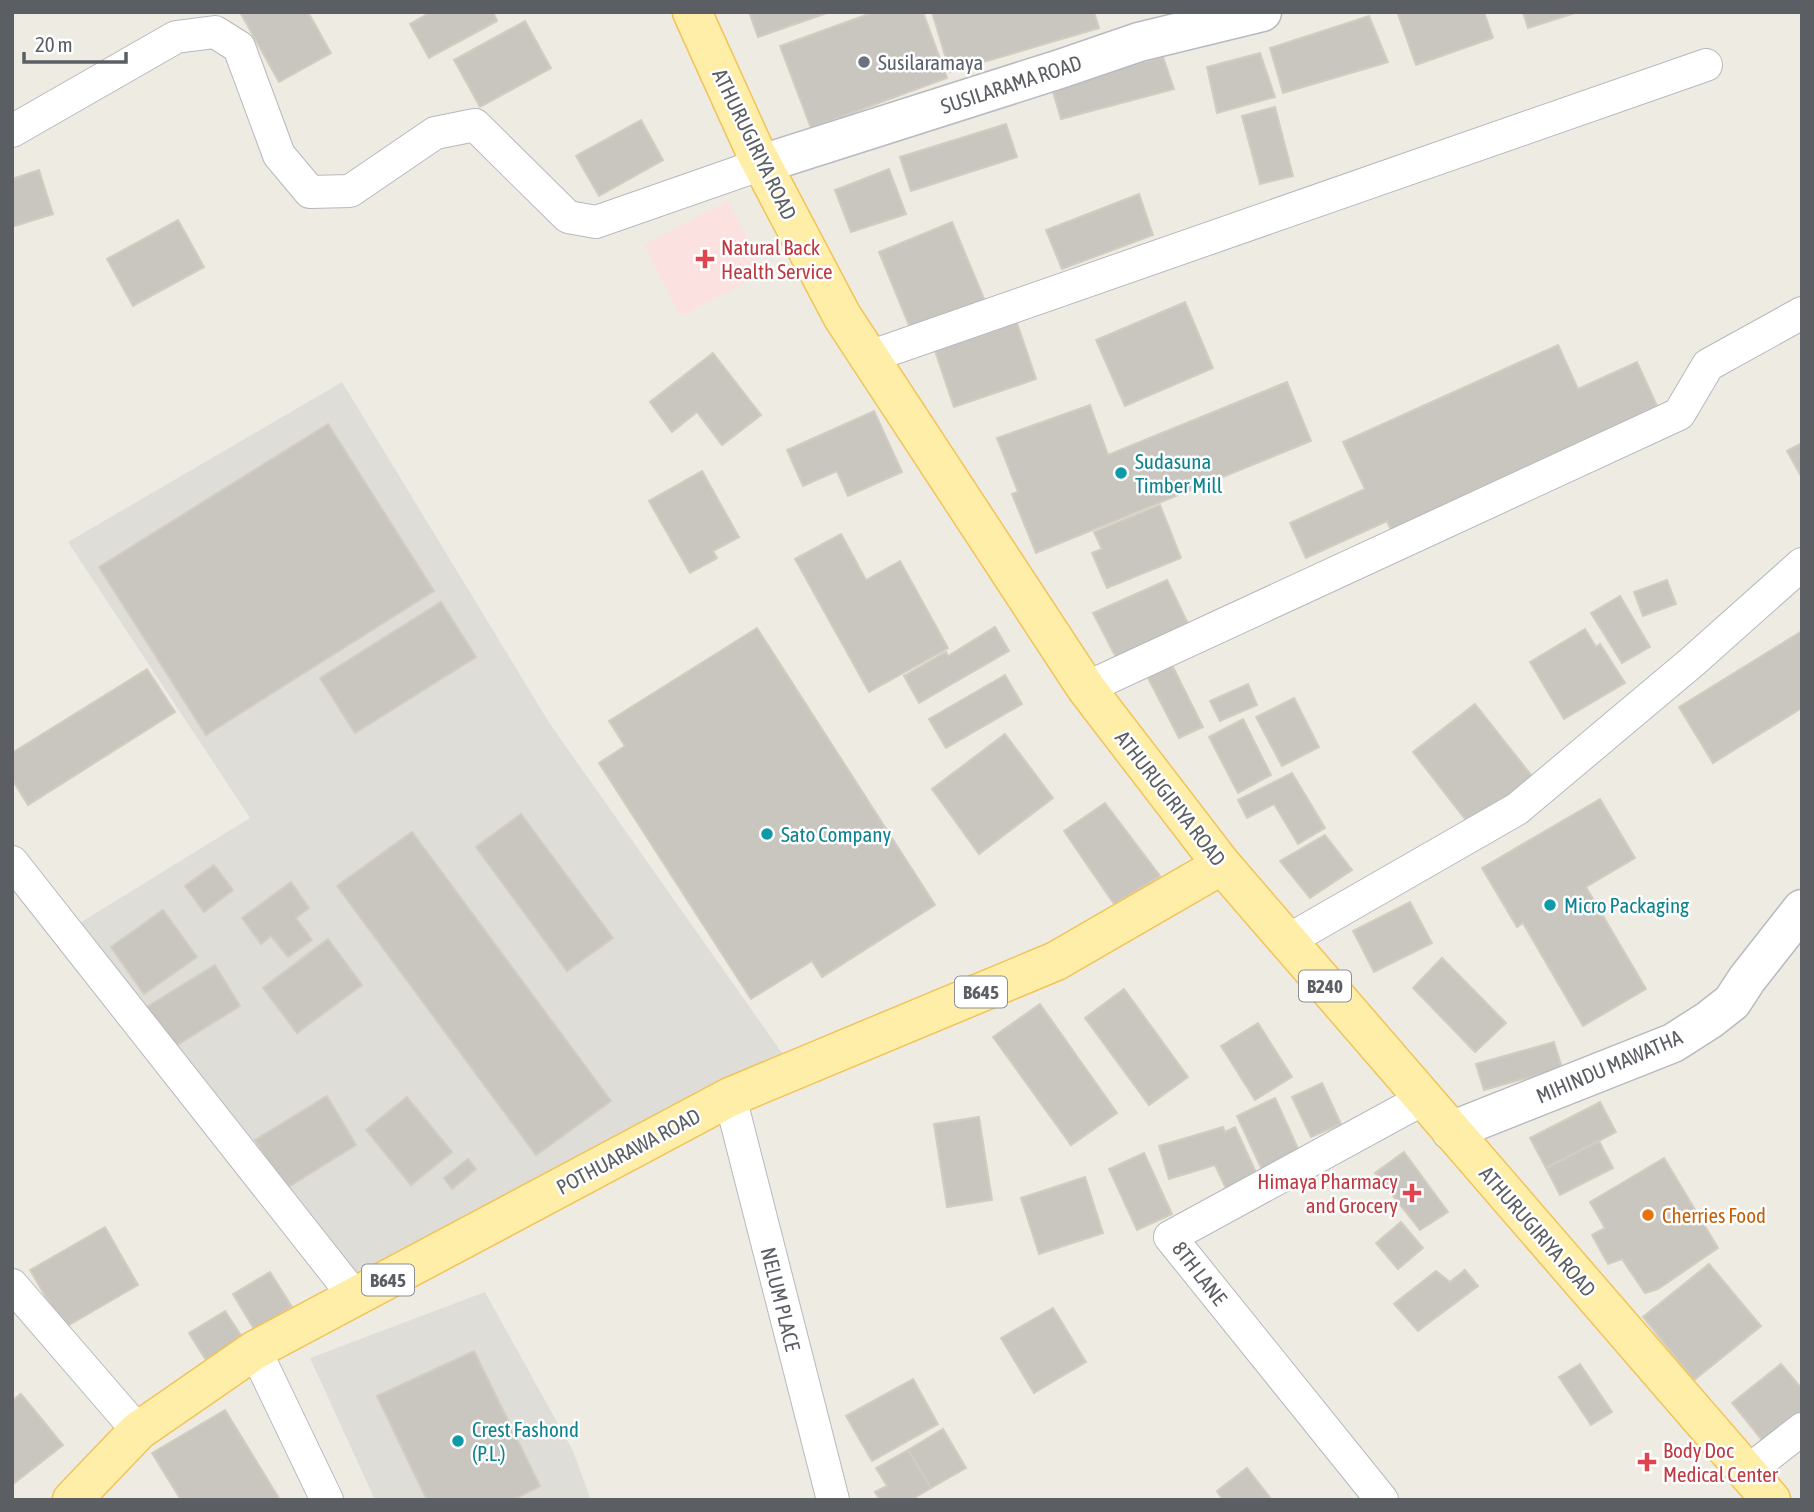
<svg xmlns="http://www.w3.org/2000/svg" width="1814" height="1512" font-family="'Asap Condensed',sans-serif">
	<style>
		.industrial { fill: #dfddd7 }
		.medical { fill: #fbe1df }
		.building { fill: #c9c6c0; stroke: #d3cdc1; stroke-width: 2 }
		.lines { fill: none; stroke-linecap: round; stroke-linejoin: round }
		.street-casing { stroke: #b6b9bd; stroke-width: 34 }
		.secondary-casing { stroke: #b7babf; stroke-width: 41 }
		.primary-casing { stroke: #f2c358; stroke-width: 41 }
		.street { stroke: #fff; stroke-width: 32 }
		.secondary { stroke: #fff; stroke-width: 38 }
		.primary { stroke: #ffeea7; stroke-width: 38 }
		.worship-dot { fill: #6b7280; stroke: #fff; stroke-width: 2.5 }
		.health-dot { fill: #e0444e; stroke: #fff; stroke-width: 2.5 }
		.culture-dot { fill: #0f9aa8; stroke: #fff; stroke-width: 2.5 }
		.food-dot { fill: #e8710a; stroke: #fff; stroke-width: 2.5 }
		.labels { text-anchor: middle; dominant-baseline: central; stroke-width: 5; stroke-linejoin: round; paint-order: stroke }
		.shield { fill: #fff; stroke: #8c8f92; stroke-width: 2 }
		.shield-label { font-size: 19px; font-weight: bold; fill: #5b5f64 }
		.worship-label { font-size: 21px; fill: #5b616d; stroke: #fff; text-anchor: start }
		.street-label { font-size: 21px; fill: #5b5f64; stroke: #fff }
		.health-label { font-size: 21px; fill: #be3a42; stroke: #fff; text-anchor: start }
		.culture-label { font-size: 21px; fill: #0d838f; stroke: #fff; text-anchor: start }
		.food-label { font-size: 21px; fill: #c56008; stroke: #fff; text-anchor: start }
	</style>
	<rect width="100%" height="100%" fill="#eeebe3"/>
	<g class="industrial">
		<polygon points="342,382 550,724 787,1060 696,1118 537,1177 334,1294 57,937 250,818 68,542"/>
		<polygon points="485,1292 573,1451 591,1500 375,1500 310,1358"/>
	</g>
	<polygon class="medical" points="728,200 765,273 681,316 644,245"/>
	<g class="building">
		<polygon points="240,12 308,12 331,53 279,82"/>
		<polygon points="431,12 493,12 497,21 429,58 410,24"/>
		<polygon points="749,12 830,12 758,37"/>
		<polygon points="874,12 923,12 947,78 811,128 780,46"/>
		<polygon points="932,12 1094,12 1099,28 950,72"/>
		<polygon points="1403,12 1484,12 1493,38 1416,65 1398,14"/>
		<polygon points="1523,12 1578,12 1528,28"/>
		<polygon points="1369,16 1388,62 1283,93 1270,48"/>
		<polygon points="525,21 551,68 480,107 454,60"/>
		<polygon points="1260,53 1275,97 1217,113 1207,67"/>
		<polygon points="1163,57 1174,89 1061,119 1051,85"/>
		<polygon points="1275,107 1293,176 1260,184 1242,116"/>
		<polygon points="641,120 663,160 599,196 576,156"/>
		<polygon points="1006,124 1017,157 911,191 900,157"/>
		<polygon points="889,169 906,214 851,232 835,190"/>
		<polygon points="39,170 53,214 12,227 12,179"/>
		<polygon points="1139,194 1153,235 1062,269 1046,230"/>
		<polygon points="178,220 204,267 133,306 107,259"/>
		<polygon points="952,222 987,306 913,335 879,252"/>
		<polygon points="1185,302 1213,368 1125,406 1096,340"/>
		<polygon points="1013,311 1036,379 954,407 931,339"/>
		<polygon points="1558,345 1578,389 1637,362 1663,419 1395,539 1387,521 1306,558 1290,523 1365,489 1343,442"/>
		<polygon points="713,353 761,415 722,445 697,412 672,432 650,402"/>
		<polygon points="1287,382 1311,441 1036,553 1012,494 1018,492 997,438 1090,405 1108,455"/>
		<polygon points="874,411 902,472 848,496 837,471 803,486 787,450"/>
		<polygon points="328,424 434,591 206,735 99,567"/>
		<polygon points="1802,443 1802,478 1787,451"/>
		<polygon points="702,471 739,537 713,551 717,558 690,573 649,501"/>
		<polygon points="1160,505 1181,558 1107,588 1092,553 1102,549 1094,532"/>
		<polygon points="841,534 866,580 900,561 948,648 869,692 795,559"/>
		<polygon points="1167,580 1191,630 1119,663 1093,613"/>
		<polygon points="1667,580 1676,604 1643,616 1634,592"/>
		<polygon points="1620,596 1650,647 1622,663 1591,613"/>
		<polygon points="441,602 476,657 355,733 320,678"/>
		<polygon points="995,627 1009,651 919,703 904,676 946,652 948,656"/>
		<polygon points="757,628 935,905 822,977 812,961 751,999 599,763 625,746 609,721"/>
		<polygon points="1585,629 1596,647 1600,644 1625,683 1564,719 1530,662"/>
		<polygon points="1802,631 1802,708 1713,763 1679,707"/>
		<polygon points="1172,665 1203,727 1179,738 1147,676"/>
		<polygon points="147,669 175,712 28,805 12,779 12,753"/>
		<polygon points="1005,675 1022,704 946,748 929,719"/>
		<polygon points="1248,684 1257,705 1220,721 1210,701"/>
		<polygon points="1294,698 1319,747 1282,766 1256,717"/>
		<polygon points="1475,704 1535,780 1472,828 1413,752"/>
		<polygon points="1243,719 1271,775 1238,793 1209,737"/>
		<polygon points="1005,734 1053,798 979,854 932,789"/>
		<polygon points="1292,773 1325,828 1298,844 1274,804 1247,818 1238,800"/>
		<polygon points="1600,799 1635,858 1586,887 1646,989 1583,1026 1523,923 1517,927 1482,868"/>
		<polygon points="1105,803 1160,876 1114,904 1064,831"/>
		<polygon points="521,814 613,938 567,971 476,847"/>
		<polygon points="412,832 611,1101 536,1155 337,886"/>
		<polygon points="1325,835 1352,870 1310,898 1280,861"/>
		<polygon points="214,865 233,890 204,912 185,886"/>
		<polygon points="291,882 309,908 296,918 312,940 288,957 271,936 261,944 242,918"/>
		<polygon points="1410,902 1432,943 1374,972 1353,931"/>
		<polygon points="163,910 197,957 144,994 111,947"/>
		<polygon points="328,939 362,985 297,1033 263,988"/>
		<polygon points="1442,958 1506,1023 1475,1052 1413,988"/>
		<polygon points="215,965 240,1006 171,1049 145,1008"/>
		<polygon points="1124,989 1188,1077 1149,1105 1085,1018"/>
		<polygon points="1040,1004 1117,1113 1071,1145 993,1037"/>
		<polygon points="1258,1023 1292,1077 1255,1100 1221,1046"/>
		<polygon points="1554,1042 1562,1068 1484,1090 1476,1064"/>
		<polygon points="1322,1083 1341,1124 1311,1137 1292,1097"/>
		<polygon points="327,1096 356,1145 285,1189 255,1140"/>
		<polygon points="407,1097 452,1152 411,1185 366,1130"/>
		<polygon points="1275,1098 1301,1155 1263,1172 1237,1116"/>
		<polygon points="1600,1102 1616,1132 1546,1168 1530,1138"/>
		<polygon points="979,1117 992,1200 947,1207 934,1124"/>
		<polygon points="1223,1127 1225,1132 1235,1127 1260,1181 1229,1195 1215,1165 1169,1179 1159,1146"/>
		<polygon points="1599,1141 1613,1168 1560,1195 1546,1168"/>
		<polygon points="1404,1152 1448,1212 1420,1230 1375,1173"/>
		<polygon points="1144,1153 1172,1214 1137,1230 1109,1169"/>
		<polygon points="1664,1158 1718,1248 1658,1289 1645,1293 1622,1259 1608,1264 1592,1235 1605,1228 1590,1202"/>
		<polygon points="468,1159 476,1169 452,1189 444,1178"/>
		<polygon points="1085,1177 1103,1233 1039,1254 1021,1198"/>
		<polygon points="1401,1222 1423,1248 1398,1269 1376,1243"/>
		<polygon points="105,1227 138,1285 64,1328 30,1270"/>
		<polygon points="1709,1264 1761,1326 1694,1380 1643,1317"/>
		<polygon points="1465,1270 1478,1286 1418,1331 1394,1304 1436,1271 1450,1282"/>
		<polygon points="270,1272 292,1307 254,1329 233,1294"/>
		<polygon points="1053,1308 1086,1362 1034,1393 1001,1338"/>
		<polygon points="225,1311 242,1337 206,1360 189,1333"/>
		<polygon points="474,1351 540,1486 513,1500 427,1500 377,1396"/>
		<polygon points="1580,1364 1612,1412 1591,1425 1559,1377"/>
		<polygon points="1781,1364 1802,1389 1802,1425 1770,1450 1732,1403"/>
		<polygon points="913,1379 938,1424 872,1461 846,1416"/>
		<polygon points="21,1394 63,1445 12,1485 12,1401"/>
		<polygon points="225,1410 280,1500 181,1500 152,1453"/>
		<polygon points="943,1429 966,1468 931,1488 908,1450"/>
		<polygon points="908,1450 931,1488 911,1500 880,1500 875,1492 887,1486 876,1468"/>
		<polygon points="1247,1468 1272,1500 1223,1500 1217,1491"/>
	</g>
	<g class="lines">
		<defs>
			<g id="street">
				<polyline points="12,131 176,37 215,32 239,47 279,155 310,192 350,191 435,133 475,125 568,217 596,222 762,164"/>
				<polyline points="869,357 1706,65"/>
				<polyline points="1086,688 1679,414 1708,365 1802,313"/>
				<polyline points="12,862 355,1297"/>
				<polyline points="1287,941 1517,809 1692,662 1802,564"/>
				<polyline points="730,1097 833,1500"/>
				<polyline points="12,1285 138,1431"/>
				<polyline points="255,1350 327,1500"/>
				<polyline points="1747,1472 1802,1429"/>
				<polyline points="1382,1500 1170,1237 1423,1099"/>
			</g>
			<g id="secondary">
				<polyline points="762,164 1060,69 1139,42 1262,12"/>
				<polyline points="1451,1131 1673,1043 1709,1020 1732,1002 1747,979 1802,909"/>
			</g>
			<g id="primary">
				<polyline points="692,12 755,151 842,316 1086,688 1222,865 1771,1500"/>
				<polyline points="72,1500 138,1431 255,1350 730,1097 1056,961 1222,865"/>
			</g>
		</defs>
		<use href="#street" class="street-casing"/>
		<use href="#secondary" class="secondary-casing"/>
		<use href="#primary" class="primary-casing"/>
		<use href="#street" class="street"/>
		<use href="#secondary" class="secondary"/>
		<use href="#primary" class="primary"/>
	</g>
	<circle class="worship-dot" cx="864" cy="62" r="7"/>
	<g class="health-dot">
		<path d="M701.5 248.5h7v7h7v7h-7v7h-7v-7h-7v-7h7z"/>
		<path d="M1408.5 1182.5h7v7h7v7h-7v7h-7v-7h-7v-7h7z"/>
		<path d="M1643.5 1451.5h7v7h7v7h-7v7h-7v-7h-7v-7h7z"/>
	</g>
	<g class="culture-dot">
		<circle cx="1121" cy="473" r="7"/>
		<circle cx="767" cy="834" r="7"/>
		<circle cx="1550" cy="905" r="7"/>
		<circle cx="458" cy="1441" r="7"/>
	</g>
	<circle class="food-dot" cx="1648" cy="1215" r="7"/>
	<g class="labels">
		<g class="shield">
			<rect x="1299" y="970.5" width="52" height="31" rx="5"/>
			<rect x="955" y="976.5" width="52" height="31" rx="5"/>
			<rect x="362" y="1264.5" width="52" height="31" rx="5"/>
		</g>
		<g class="shield-label">
			<text x="1325" y="986">B240</text>
			<text x="981" y="992">B645</text>
			<text x="388" y="1280">B645</text>
		</g>
		<g class="worship-label">
			<text x="878" y="62">Susilaramaya</text>
		</g>
		<g class="street-label">
			<text transform="translate(1011 84) rotate(-18)">SUSILARAMA ROAD</text>
			<text transform="translate(755 144) rotate(64)">ATHURUGIRIYA ROAD</text>
			<text transform="translate(1171 798) rotate(52)">ATHURUGIRIYA ROAD</text>
			<text transform="translate(1609 1066) rotate(-23)">MIHINDU MAWATHA</text>
			<text transform="translate(628 1151) rotate(-28)">POTHUARAWA ROAD</text>
			<text transform="translate(1538 1231) rotate(49)">ATHURUGIRIYA ROAD</text>
			<text transform="translate(1200 1273) rotate(52)">8TH LANE</text>
			<text transform="translate(781 1299) rotate(76)">NELUM PLACE</text>
		</g>
		<g class="health-label">
			<text x="721" y="247">Natural Back<tspan x="721" dy="24">Health Service</tspan></text>
			<text x="1398" y="1181" text-anchor="end">Himaya Pharmacy<tspan x="1398" dy="24">and Grocery</tspan></text>
			<text x="1663" y="1450">Body Doc<tspan x="1663" dy="24">Medical Center</tspan></text>
		</g>
		<g class="culture-label">
			<text x="1135" y="461">Sudasuna<tspan x="1135" dy="24">Timber Mill</tspan></text>
			<text x="781" y="834">Sato Company</text>
			<text x="1564" y="905">Micro Packaging</text>
			<text x="472" y="1429">Crest Fashond<tspan x="472" dy="24">(P.L.)</tspan></text>
		</g>
		<g class="food-label">
			<text x="1662" y="1215">Cherries Food</text>
		</g>
	</g>
	<rect width="1814" height="1512" fill="none" stroke="#5b5f64" stroke-width="28"/>
	<path d="M24 52v10h102v-10" fill="none" stroke="#5b5f64" stroke-width="3.5"/>
	<text x="35" y="52" font-size="21" fill="#5b5f64" stroke="#ffffff" stroke-width="5" paint-order="stroke">20 m</text>
</svg>
